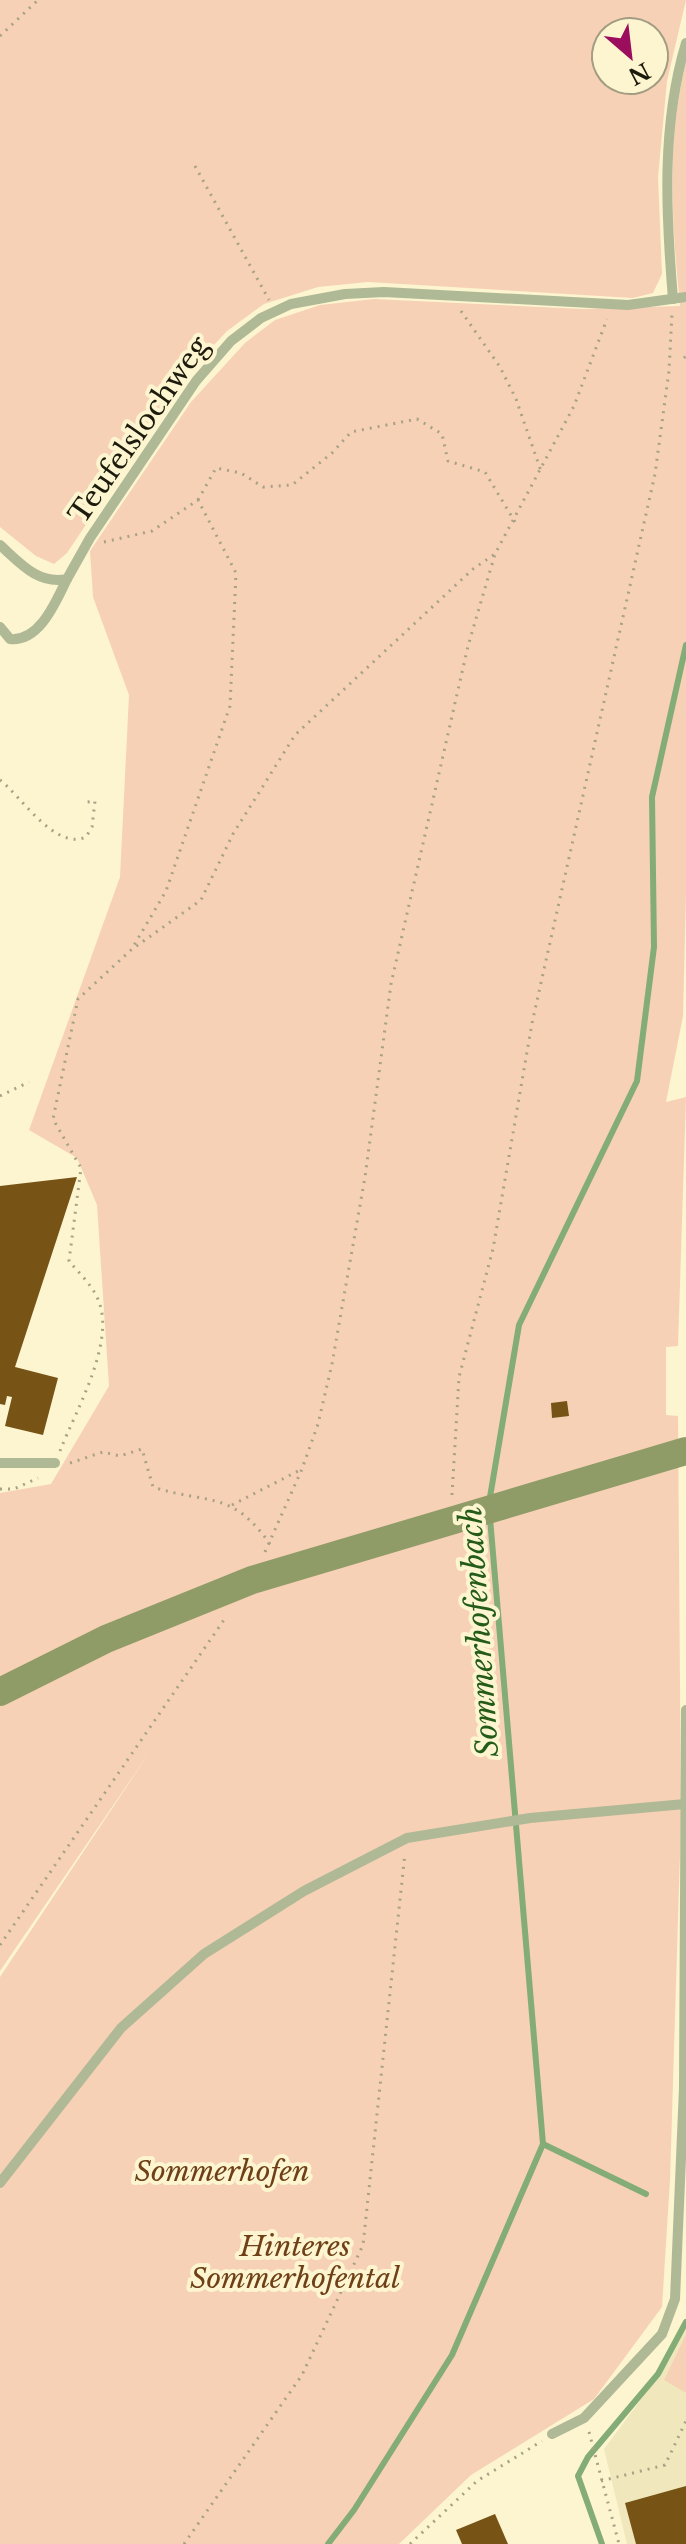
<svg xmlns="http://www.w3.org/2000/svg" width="686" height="2544" font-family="'Libre Baskerville',serif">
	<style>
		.built { fill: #f0e8bc }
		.green { fill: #f7d1b6; fill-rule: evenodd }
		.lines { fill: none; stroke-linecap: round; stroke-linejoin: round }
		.stream { stroke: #84ac77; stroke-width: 6 }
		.building { fill: #775415 }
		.path { stroke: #a7a286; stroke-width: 3; stroke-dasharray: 2 6; stroke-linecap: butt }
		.lane { stroke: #b0b996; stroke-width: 10 }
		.secondary { stroke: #8f9c67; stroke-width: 28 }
		.labels { text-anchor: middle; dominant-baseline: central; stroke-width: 8; stroke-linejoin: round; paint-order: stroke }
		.street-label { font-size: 28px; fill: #1c1a0c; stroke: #fcf5d0 }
		.park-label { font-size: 28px; font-style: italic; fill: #6f4018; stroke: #fcf5d0 }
		.water-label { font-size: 30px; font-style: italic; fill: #245b19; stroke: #fcf5d0 }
	</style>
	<rect width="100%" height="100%" fill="#fcf5d0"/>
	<polygon class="built" points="686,2324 686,2544 627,2544 604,2449 663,2370"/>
	<g class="green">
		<path d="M0 0H686L667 81 658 177 662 274 653 293 633 298 368 282 318 287 264 304 227 331 186 375 67 553 54 564 36 556 0 527ZM606 32H654V80H606Z"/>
		<path d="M686 62V893L683 1016 666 1102 686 1097 678 1346 666 1347V1415L678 1416 681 1821 670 2180 662 2307 594 2399 471 2475 399 2544H0V1977L149 1753 0 1971V1493L51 1484 109 1386 97 1205 77 1158 29 1130 120 877 129 695 93 597 90 551 191 402 245 343 275 320 320 305 374 299 583 309 680 306C672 224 666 143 686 62Z"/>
		<polygon points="686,2334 686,2393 664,2380"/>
	</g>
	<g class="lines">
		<g class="stream">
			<polyline points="489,1503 519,1325 637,1081 654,947 652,797 686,645"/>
			<polyline points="543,2144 646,2194"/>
			<polyline points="328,2544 354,2510 452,2355 543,2144 490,1518"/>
			<polyline points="602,2544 578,2476 588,2457 658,2374 686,2322"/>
		</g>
	</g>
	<g class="building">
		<polygon points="77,1177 15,1367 58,1378 43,1435 5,1426 12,1397 7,1396 5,1405 0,1404 0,1186"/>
		<polygon points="567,1401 569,1416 552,1418 551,1403"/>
		<polygon points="686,2486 686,2544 636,2544 625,2503"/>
		<polygon points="495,2514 508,2544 462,2544 456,2530"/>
	</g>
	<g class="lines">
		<g class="path">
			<polyline points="0,36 38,0"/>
			<polyline points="195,166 269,300"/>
			<polyline points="461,311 500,367 516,399 541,471"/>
			<polyline points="684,358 686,356"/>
			<polyline points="198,500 216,468 241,473 263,487 292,485 332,453 351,432 417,419 442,434 448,461 485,472 515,522"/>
			<polyline points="104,542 152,531 198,500 236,573 230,706 166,891 133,947"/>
			<path d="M0 780C21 796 55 851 86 837L92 827 95 801 87 802"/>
			<polyline points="0,1096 29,1082"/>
			<path d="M60 1451C75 1412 115 1344 99 1302 94 1287 79 1273 69 1261L81 1168 53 1119 78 999 131 950 201 900 233 834 295 735 473 569 495 554"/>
			<path d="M70 1463 103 1452 120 1456 142 1449 153 1487C208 1505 231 1489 270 1544"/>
			<polyline points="0,1489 14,1489 38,1478"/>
			<polyline points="452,1495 459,1377 493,1249 532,1023 655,474 669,371 672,313"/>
			<polyline points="232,1505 302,1469"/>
			<polyline points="265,1552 302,1469 318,1424 332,1364 365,1177 391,984 468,646 495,554 574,406 607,319"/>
			<polyline points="0,1945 226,1617"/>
			<polyline points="589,2432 619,2544"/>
			<polyline points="601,2481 665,2465 686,2421"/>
			<polyline points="184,2544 302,2375 363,2245 405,1853"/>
			<polyline points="410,2544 477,2481 542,2441"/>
		</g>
		<g class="lane">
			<path d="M673 299C666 214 661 126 686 43"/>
			<path d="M0 545C20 563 38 585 67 579L90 538 196 381 231 341 261 318 291 304 345 294 384 292 628 305 686 297"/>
			<path d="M0 627 10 639C40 642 56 601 67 579"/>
			<polyline points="0,1463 55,1463"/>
			<polyline points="0,2183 121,2028 204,1954 304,1891 407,1838 530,1818 685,1804"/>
			<polyline points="552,2434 584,2418 662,2334 675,2299 684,2088 686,1710"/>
		</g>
		<polyline class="secondary" points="0,1692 106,1639 252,1580 686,1451"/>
	</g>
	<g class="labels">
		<g class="street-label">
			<text transform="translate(139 430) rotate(-55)">Teufelslochweg</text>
		</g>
		<g class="park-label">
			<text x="222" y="2171">Sommerhofen</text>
			<text x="295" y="2246">Hinteres<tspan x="295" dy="32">Sommerhofental</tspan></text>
		</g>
		<g class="water-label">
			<text transform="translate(479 1632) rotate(-94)">Sommerhofenbach</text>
		</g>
	</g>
	<g transform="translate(630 56) rotate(152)"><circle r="38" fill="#fcf5d0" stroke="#a29d82" stroke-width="2"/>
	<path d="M0-6L14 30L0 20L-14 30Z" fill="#9b0e5e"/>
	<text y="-12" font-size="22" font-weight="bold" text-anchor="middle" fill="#1c1a0c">N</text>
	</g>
</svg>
